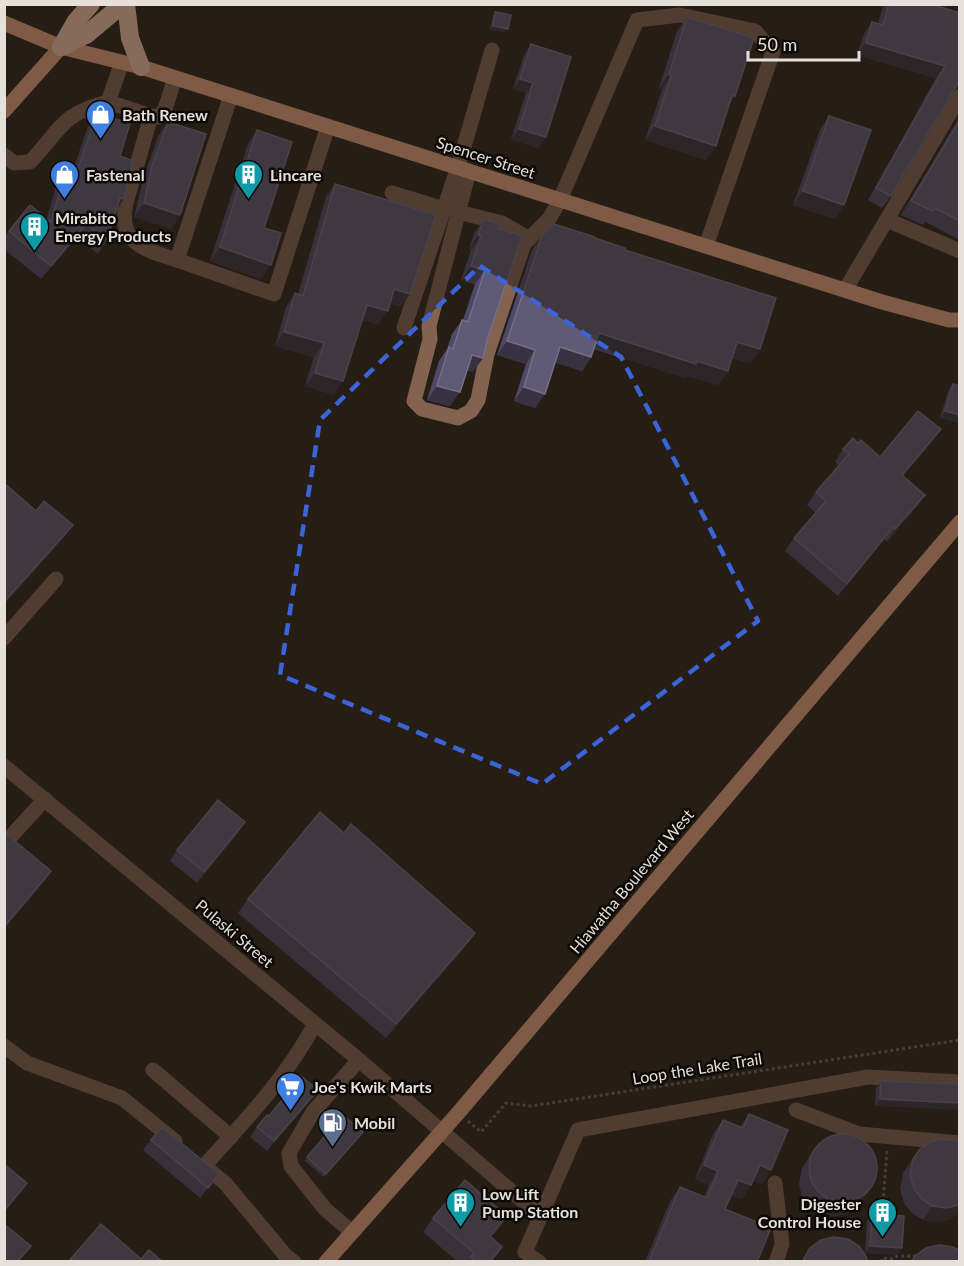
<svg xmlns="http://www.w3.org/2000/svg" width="964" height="1266" font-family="Lato,sans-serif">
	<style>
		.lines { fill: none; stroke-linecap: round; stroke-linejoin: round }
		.path { stroke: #6c655d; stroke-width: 3; stroke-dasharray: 3 3; stroke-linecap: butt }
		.minor { stroke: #846250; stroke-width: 15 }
		.major { stroke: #eba57e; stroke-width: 15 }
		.highway { stroke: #fdcaad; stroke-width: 18 }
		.wall { fill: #4e4969 }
		.shaded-wall { fill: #373142 }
		.building { fill: #5f5a75; stroke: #746f85; stroke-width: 1.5 }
		.marked { fill: none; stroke: #3b64d8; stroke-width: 4.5; stroke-dasharray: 12 8; stroke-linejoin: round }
		.labels { text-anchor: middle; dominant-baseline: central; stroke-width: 5; stroke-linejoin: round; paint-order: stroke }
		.poi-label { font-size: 16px; font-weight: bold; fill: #e5e0da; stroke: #0c0906; text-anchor: start }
		.street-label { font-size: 16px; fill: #e5e0da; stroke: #0c0906 }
	</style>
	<rect width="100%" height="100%" fill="#261e15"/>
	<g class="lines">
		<g class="path">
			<polyline points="468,1121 481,1132 506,1103 531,1106 960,1040"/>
			<polyline points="883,1202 887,1150"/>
			<polyline points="882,1262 882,1258 892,1259 897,1256 919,1256"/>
		</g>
		<g class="minor">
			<polyline points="108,102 151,116 159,117 165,109 175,78"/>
			<path d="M151 116 126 203C117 244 146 250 177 260L231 95"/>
			<path d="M4 155 14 163 30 162C61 130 60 114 108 102L122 62"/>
			<polyline points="469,171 429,326 430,339 414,401 422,409 458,418 471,411 478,400 487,354 524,244 549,219 560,200 637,20 680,15 755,31 773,52 706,246"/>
			<polyline points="392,193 444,209"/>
			<polyline points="458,212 502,223 529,239"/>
			<polyline points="887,220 960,251"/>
			<polyline points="177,260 274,294 328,126"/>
			<polyline points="845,290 960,96"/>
			<polyline points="404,328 458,167 492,50"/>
			<polyline points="4,638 56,579"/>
			<polyline points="4,766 359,1060 540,1216"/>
			<polyline points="5,843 45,799"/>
			<polyline points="4,1046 27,1063 122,1098 175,1141"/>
			<polyline points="153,1070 231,1137"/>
			<polyline points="796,1110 859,1134 960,1143"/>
			<polyline points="775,1183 782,1244 776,1262"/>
			<polyline points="352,1232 325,1209 291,1166 289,1153 313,1112 359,1060"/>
			<path d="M294 1262 286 1256 225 1183 204 1166C246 1120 285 1079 315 1024"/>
			<polyline points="539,1262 525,1252 578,1130 868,1077 960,1082"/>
		</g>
		<g class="major">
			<polyline points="4,23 61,47 141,67 882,302 949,320 960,320"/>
			<polyline points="4,111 61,47"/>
			<polyline points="326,1262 459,1112 960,522"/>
		</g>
		<g class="highway">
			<polyline points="126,4 130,38 141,67"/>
			<polyline points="61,47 86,35 123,4"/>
			<polyline points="61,47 76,21 91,4"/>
		</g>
	</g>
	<g class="wall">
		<polygon points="884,4 931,4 960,13 960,87 954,90 891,196 882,208 868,200 936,78 857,55 864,34 872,22 878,23"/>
		<polygon points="495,12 505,32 490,30 493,16"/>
		<polygon points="687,17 735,96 729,105 706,160 645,140 662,90 659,88 677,31"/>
		<polygon points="531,44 546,137 538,148 511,139 526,93 513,89 524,55"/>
		<polygon points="97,114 120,156 124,199 117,210 107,240 98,254 77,237 41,279 4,249 4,237 9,231 47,218 57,182 66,169 72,172 88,127"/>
		<polygon points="829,116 835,219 793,205 820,130"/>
		<polygon points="960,116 960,240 925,222 923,225 901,215"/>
		<polygon points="168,122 180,215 171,229 134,217 143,180 158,136"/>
		<polygon points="257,130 264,228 261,279 210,261 248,144"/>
		<polygon points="335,184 401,307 390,304 378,324 362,320 334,395 305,386 314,357 275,346 286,307 295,293 298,294 326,197"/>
		<polygon points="484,219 497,228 473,372 467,370 450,406 427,400 439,361 447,349 452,334 462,320 463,320 475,284 461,280 471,250 469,249 474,233"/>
		<polygon points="543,234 595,238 625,250 760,349 750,363 732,358 728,371 718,385 687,376 686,378 594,349 591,357 582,371 555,362 535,408 514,401 526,364 497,355 530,256 533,248"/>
		<polygon points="953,384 960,386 960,423 940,418 948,391"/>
		<polygon points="932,442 903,476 925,495 916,507 887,542 884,539 838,596 785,551 794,538 816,513 807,505 816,492 839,466 835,462 843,449 858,443 880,457"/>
		<polygon points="245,822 238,833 197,883 170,861 177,850"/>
		<polygon points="344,833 475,933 465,947 386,1038 238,913 248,899"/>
		<polygon points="881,1081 960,1084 875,1106 876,1088"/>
		<polygon points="318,1090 311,1099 267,1151 250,1137 257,1127 269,1116"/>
		<polygon points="749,1114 771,1170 762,1184 753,1180 742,1199 731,1195 725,1209 757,1262 645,1262 670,1201 680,1187 704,1197 709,1185 695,1179 713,1134 723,1120 740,1127"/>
		<polygon points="360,1135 324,1177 305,1161 307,1157"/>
		<polygon points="151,1140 219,1174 200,1198 143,1150"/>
		<polygon points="960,1142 960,1212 950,1219 936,1222 923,1220 912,1213 904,1203 900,1189 903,1173 919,1150"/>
		<polygon points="817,1145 859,1205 848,1213 835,1216 821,1214 810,1208 802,1197 799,1184 802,1168"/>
		<polygon points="872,1214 897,1255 865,1253 867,1221"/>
		<polygon points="433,1218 498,1230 491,1237 492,1262 458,1262 423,1232"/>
	</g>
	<g class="shaded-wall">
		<polygon points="493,26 508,29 505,32 490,30"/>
		<polygon points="866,43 945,66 936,78 857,55"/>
		<polygon points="669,74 671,76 662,90 659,88"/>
		<polygon points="520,79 533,83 526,93 513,89"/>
		<polygon points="960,80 960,87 952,91"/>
		<polygon points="732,95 735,96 726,110"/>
		<polygon points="655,126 716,146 706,160 645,140"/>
		<polygon points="519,129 546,137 538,148 511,139"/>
		<polygon points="803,191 844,205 835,219 793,205"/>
		<polygon points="120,198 124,199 115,212"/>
		<polygon points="144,203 180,215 171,229 134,217"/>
		<polygon points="86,224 77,237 41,279 51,266"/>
		<polygon points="478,235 481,236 471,250 469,249"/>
		<polygon points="220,247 271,265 261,279 210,261"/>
		<polygon points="471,266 485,270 475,284 461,280"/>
		<polygon points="394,289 410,294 401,307 385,302"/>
		<polygon points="367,305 388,311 378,324 357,318"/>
		<polygon points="284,332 324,343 314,357 275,346"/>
		<polygon points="599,333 697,361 728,371 718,385 687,376 686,378 589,347"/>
		<polygon points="507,341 535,350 526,364 497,355"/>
		<polygon points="737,342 760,349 750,363 728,356"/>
		<polygon points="560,347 591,357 582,371 550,361"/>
		<polygon points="472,355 483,358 473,372 462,369"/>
		<polygon points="315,373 343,381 334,395 305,386"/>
		<polygon points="437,386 460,392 450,406 427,400"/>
		<polygon points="524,387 545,394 535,408 514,401"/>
		<polygon points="945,411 960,415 960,423 940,418"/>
		<polygon points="941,429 932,442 893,488 902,475"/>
		<polygon points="925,495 916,507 887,542 895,529"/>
		<polygon points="73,525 63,539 4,605 4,602"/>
		<polygon points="893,527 884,539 838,596 847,584"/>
		<polygon points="245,822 238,833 197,883 204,872"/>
		<polygon points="51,871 42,885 4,929 4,927"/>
		<polygon points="475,933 465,947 386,1038 396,1024"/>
		<polygon points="318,1090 311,1099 267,1151 274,1141"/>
		<polygon points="880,1099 960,1103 960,1110 875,1106"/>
		<polygon points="704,1165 718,1171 709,1185 695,1179"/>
		<polygon points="760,1165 771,1170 762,1184 750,1179"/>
		<polygon points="738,1180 751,1185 742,1199 728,1194"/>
		<polygon points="27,1183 20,1194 4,1212 4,1211"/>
		<polygon points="869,1191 859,1205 848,1213 835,1216 821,1214 831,1200"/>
		<polygon points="960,1205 960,1212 950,1219 936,1222 923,1220 932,1206"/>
		<polygon points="507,1216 498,1230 480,1250 490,1236"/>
		<polygon points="870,1246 902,1248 897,1255 865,1253"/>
	</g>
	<g class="building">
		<polygon points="889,4 931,4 960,13 960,80 891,196 876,188 945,66 866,43 872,22 883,25"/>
		<polygon points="495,12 511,15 508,29 493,26"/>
		<polygon points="687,17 754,38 735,96 732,95 716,146 655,126 671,76 669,74"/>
		<polygon points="531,44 571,57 546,137 519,129 533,83 520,79"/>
		<polygon points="97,114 130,123 120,156 133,161 124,199 120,198 107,240 86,224 51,266 9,231 30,205 51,222 66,169 76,174"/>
		<polygon points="829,116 871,130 844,205 803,191"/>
		<polygon points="960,120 960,221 935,208 933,211 911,201"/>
		<polygon points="168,122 206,134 180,215 144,203 152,166"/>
		<polygon points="257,130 292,142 264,228 281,233 271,265 220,247"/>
		<polygon points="335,184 436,215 410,294 394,289 388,311 367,305 343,381 315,373 324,343 284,332 295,293 303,296"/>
		<polygon points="484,219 499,224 497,228 522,236 488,337 483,358 472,355 460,392 437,386 449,347 453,349 462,320 468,322 485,270 471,266 481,236 478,235"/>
		<polygon points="554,224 595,237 595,238 625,248 625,250 776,298 760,349 737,342 728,371 697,361 696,364 599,333 591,357 560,347 545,394 524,387 535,350 507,341 540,242 543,234"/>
		<polygon points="953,384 960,386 960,415 945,411"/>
		<polygon points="918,411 941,429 902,475 925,495 895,529 893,527 847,584 794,538 826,501 816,492 849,454 843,449 853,438 858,443 861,440 880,457"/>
		<polygon points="5,484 36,511 44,501 73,525 4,602"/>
		<polygon points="218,800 245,822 204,872 177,850"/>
		<polygon points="320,812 344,833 351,824 475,933 396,1024 248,899"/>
		<polygon points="4,832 51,871 4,927"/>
		<polygon points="301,1076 318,1090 274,1141 257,1127 267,1115 269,1116"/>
		<polygon points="881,1081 960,1084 960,1103 880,1099"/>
		<polygon points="749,1114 788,1130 771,1170 760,1165 751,1185 738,1180 725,1209 771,1228 757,1262 649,1262 680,1187 707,1198 718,1171 704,1165 723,1120 743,1128"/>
		<polygon points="343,1115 363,1132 326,1174 307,1157"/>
		<polygon points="162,1127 219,1174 208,1188 151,1140"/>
		<circle cx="843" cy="1168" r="34"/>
		<polygon points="943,1139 957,1141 960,1142 960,1205 946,1208 932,1206 922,1199 914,1189 910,1175 913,1159 919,1150 930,1142"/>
		<polygon points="4,1164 27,1183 4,1211"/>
		<polygon points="465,1180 507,1216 490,1236 502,1247 490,1262 476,1262 471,1257 474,1253 433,1218"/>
		<polygon points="872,1214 904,1216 902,1248 870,1246"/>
		<polygon points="4,1224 31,1246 17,1262 4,1262"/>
		<polygon points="101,1224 141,1259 149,1250 163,1262 68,1262"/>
		<polygon points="834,1237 848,1239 859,1246 866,1256 868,1262 803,1262 804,1258 810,1248 821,1240"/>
		<polygon points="939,1245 953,1247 960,1251 960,1262 911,1262 915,1256 926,1248"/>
	</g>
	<path d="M0 0H964V1266H0ZM480 266 621 357 758 621 542 784 280 675 320 420Z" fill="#261e15" fill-opacity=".55" fill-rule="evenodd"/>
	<path class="marked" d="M480 266 621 357 758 621 542 784 280 675 320 420Z"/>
	<defs>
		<symbol id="shop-pin" viewBox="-11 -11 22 30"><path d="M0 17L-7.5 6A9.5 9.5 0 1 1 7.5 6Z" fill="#3f7fe0" stroke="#0c0906"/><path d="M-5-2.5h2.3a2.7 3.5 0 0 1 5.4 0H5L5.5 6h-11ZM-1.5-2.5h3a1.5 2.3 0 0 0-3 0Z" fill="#fff"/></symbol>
		<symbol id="building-pin" viewBox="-11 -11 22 30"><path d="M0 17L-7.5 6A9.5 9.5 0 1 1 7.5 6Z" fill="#0f9aa8" stroke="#0c0906"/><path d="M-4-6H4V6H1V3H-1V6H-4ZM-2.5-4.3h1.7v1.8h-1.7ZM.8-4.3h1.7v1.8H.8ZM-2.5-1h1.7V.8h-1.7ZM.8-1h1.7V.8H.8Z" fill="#fff"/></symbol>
		<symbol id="supermarket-pin" viewBox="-11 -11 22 30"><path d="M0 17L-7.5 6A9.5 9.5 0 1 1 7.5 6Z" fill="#3f7fe0" stroke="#0c0906"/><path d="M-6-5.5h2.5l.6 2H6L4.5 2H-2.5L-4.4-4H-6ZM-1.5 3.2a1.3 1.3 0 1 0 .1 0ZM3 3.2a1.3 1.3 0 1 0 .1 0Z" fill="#fff"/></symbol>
		<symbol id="fuel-pin" viewBox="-11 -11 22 30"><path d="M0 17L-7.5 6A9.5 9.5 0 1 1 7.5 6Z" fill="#5c6f8a" stroke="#0c0906"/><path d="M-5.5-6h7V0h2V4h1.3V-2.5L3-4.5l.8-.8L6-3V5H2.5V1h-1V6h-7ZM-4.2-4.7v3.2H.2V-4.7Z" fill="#fff"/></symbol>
	</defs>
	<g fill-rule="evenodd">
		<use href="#shop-pin" x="84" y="98" width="33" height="45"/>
		<use href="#shop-pin" x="48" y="158" width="33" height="45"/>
		<use href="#building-pin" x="232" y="158" width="33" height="45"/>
		<use href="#building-pin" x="18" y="210" width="33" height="45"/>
		<use href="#supermarket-pin" x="274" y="1070" width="33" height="45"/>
		<use href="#fuel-pin" x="316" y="1106" width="33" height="45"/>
		<use href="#building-pin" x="444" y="1186" width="33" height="45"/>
		<use href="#building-pin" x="866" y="1196" width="33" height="45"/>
	</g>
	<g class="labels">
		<g class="poi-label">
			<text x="122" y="114">Bath Renew</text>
			<text x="86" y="174">Fastenal</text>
			<text x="270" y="174">Lincare</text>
			<text x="55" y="217">Mirabito<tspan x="55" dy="18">Energy Products</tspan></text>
			<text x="312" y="1086">Joe's Kwik Marts</text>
			<text x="354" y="1122">Mobil</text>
			<text x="482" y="1193">Low Lift<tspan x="482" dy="18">Pump Station</tspan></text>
			<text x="861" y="1203" text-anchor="end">Digester<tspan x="861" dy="18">Control House</tspan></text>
		</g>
		<g class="street-label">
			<text transform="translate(486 157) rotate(18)">Spencer Street</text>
			<text transform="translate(631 881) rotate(-50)">Hiawatha Boulevard West</text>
			<text transform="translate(235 933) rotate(40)">Pulaski Street</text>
			<text transform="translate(697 1068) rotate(-9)">Loop the Lake Trail</text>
		</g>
	</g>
	<rect width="964" height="1266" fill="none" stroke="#e5e0da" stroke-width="12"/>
	<path d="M748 51v9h111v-9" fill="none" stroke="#e5e0da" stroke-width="3"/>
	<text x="757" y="51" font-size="18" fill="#e5e0da" stroke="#0c0906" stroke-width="4.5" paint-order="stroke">50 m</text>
</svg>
